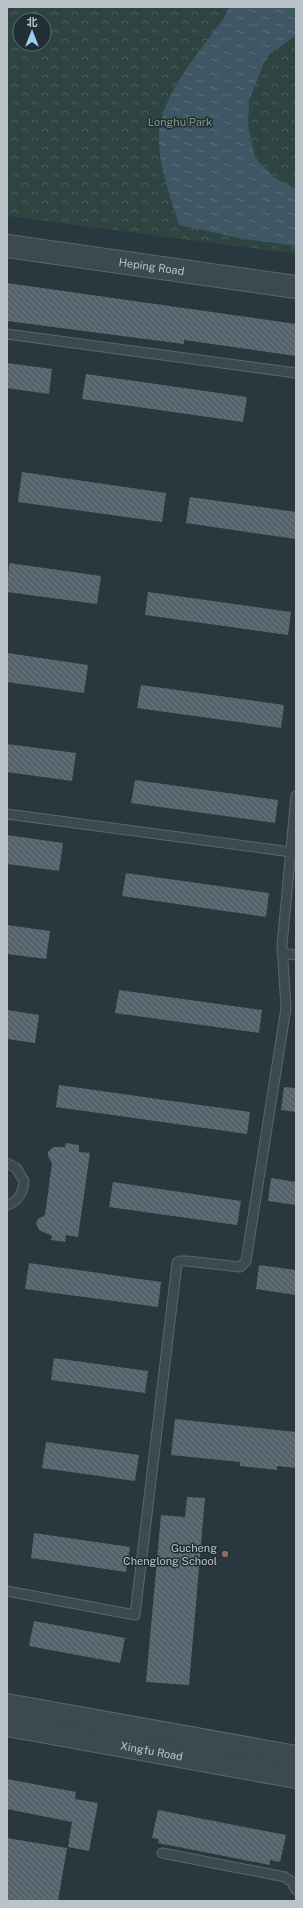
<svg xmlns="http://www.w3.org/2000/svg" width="303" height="1908" font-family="'Public Sans','Noto Sans SC',sans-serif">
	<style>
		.park { fill: url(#park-crowns); fill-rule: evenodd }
		.water { fill: url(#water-ripples) }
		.building { fill: url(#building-back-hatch) }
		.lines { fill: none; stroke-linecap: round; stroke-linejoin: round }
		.service-casing { stroke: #5b666d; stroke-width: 11 }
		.tertiary-casing { stroke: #5b666d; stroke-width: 24 }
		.service { stroke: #3d4950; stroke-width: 9 }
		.tertiary { stroke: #3d4950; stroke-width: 22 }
		.education-dot { fill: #8d6e63; stroke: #222e35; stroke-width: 1.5 }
		.labels { text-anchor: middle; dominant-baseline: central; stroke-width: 3; stroke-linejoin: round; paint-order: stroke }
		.park-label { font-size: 11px; fill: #7b9d7b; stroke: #222e35 }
		.street-label { font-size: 11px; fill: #bac3ca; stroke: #222e35 }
		.poi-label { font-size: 11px; fill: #bac3ca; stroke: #222e35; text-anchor: end }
	</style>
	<defs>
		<pattern id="park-crowns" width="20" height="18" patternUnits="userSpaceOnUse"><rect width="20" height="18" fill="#2e4440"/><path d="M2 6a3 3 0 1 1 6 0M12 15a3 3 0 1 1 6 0" fill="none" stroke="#4a5d5a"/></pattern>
		<pattern id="water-ripples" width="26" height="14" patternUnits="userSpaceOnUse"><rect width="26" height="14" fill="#3f5765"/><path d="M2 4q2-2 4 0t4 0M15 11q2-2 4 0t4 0" fill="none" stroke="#596e7a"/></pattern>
		<pattern id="building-back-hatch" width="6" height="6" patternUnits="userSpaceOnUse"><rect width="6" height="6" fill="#55646c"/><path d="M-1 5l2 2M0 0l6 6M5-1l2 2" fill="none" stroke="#6b7980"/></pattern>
	</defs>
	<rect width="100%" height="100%" fill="#29373f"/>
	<path class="park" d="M7 7H296V254L7 216ZM20 20H44V44H20Z"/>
	<path class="water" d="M229 7H296V35L271 53 265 61 249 100 248 126 255 158 275 178 296 189V246L244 239 179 225C171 197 158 166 159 136 160 95 201 50 224 18Z"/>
	<g class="building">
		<polygon points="7,283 296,324 296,356 184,340 184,344 7,321"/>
		<polygon points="7,363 52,369 49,394 7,388"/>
		<polygon points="86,374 247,397 243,422 82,399"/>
		<polygon points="22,472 166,493 162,522 18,502"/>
		<polygon points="190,497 296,512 296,539 186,523"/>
		<polygon points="9,563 101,576 97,604 7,592"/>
		<polygon points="148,592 291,612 288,635 145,615"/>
		<polygon points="7,653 88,665 84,693 7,682"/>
		<polygon points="141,685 284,705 281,728 137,708"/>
		<polygon points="7,744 76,753 72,781 7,772"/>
		<polygon points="135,780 278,800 275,823 131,803"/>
		<polygon points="7,835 63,843 59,871 7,864"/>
		<polygon points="126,873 269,893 266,917 122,896"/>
		<polygon points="7,925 50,931 46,959 7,954"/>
		<polygon points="119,990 262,1010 259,1033 115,1013"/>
		<polygon points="7,1010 39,1015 35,1043 7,1039"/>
		<polygon points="59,1085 250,1112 247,1134 56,1107"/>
		<polygon points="284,1087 296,1088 296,1112 281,1110"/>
		<polygon points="66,1143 79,1145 79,1152 90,1153 78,1237 66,1235 65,1242 51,1240 52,1236 39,1230 36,1223 38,1219 45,1215 52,1163 48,1156 48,1152 53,1147 65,1147"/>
		<polygon points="271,1178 296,1182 296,1205 268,1201"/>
		<polygon points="113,1182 241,1201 237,1225 109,1207"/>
		<polygon points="29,1263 161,1282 158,1307 25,1289"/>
		<polygon points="259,1265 296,1270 296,1295 256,1289"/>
		<polygon points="54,1358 148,1371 145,1393 51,1380"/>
		<polygon points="175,1419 296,1432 296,1468 277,1466 277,1470 240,1466 240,1462 171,1455"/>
		<polygon points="46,1442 139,1455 135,1481 42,1468"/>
		<polygon points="187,1497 205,1498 189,1685 146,1682 161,1515 185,1517"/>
		<polygon points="34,1533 130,1547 126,1572 31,1558"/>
		<polygon points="34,1621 125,1638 120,1663 29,1646"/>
		<polygon points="7,1779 76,1792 75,1799 98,1803 89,1851 68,1847 72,1822 7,1809"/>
		<polygon points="158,1810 286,1835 280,1862 270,1860 270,1865 158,1843 159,1839 152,1838"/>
		<polygon points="7,1838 67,1848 58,1901 7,1901"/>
	</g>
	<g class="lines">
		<defs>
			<g id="service">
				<polyline points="7,334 296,373"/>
				<polyline points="7,814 291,852"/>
				<polyline points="282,953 296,955"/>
				<path d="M7 1163 16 1168 24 1181C23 1193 19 1201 7 1205"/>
				<polyline points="7,1591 135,1615 177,1263 179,1261 187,1261 240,1267 246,1261 286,1008 282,945 296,796"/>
				<polyline points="162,1853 285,1877 292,1882 296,1890"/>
			</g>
			<g id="tertiary">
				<path id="s1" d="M7 246 296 287"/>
				<polyline points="7,1705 296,1757"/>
				<path id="s2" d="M7 1725 296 1777"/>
			</g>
		</defs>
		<use href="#service" class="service-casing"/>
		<use href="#tertiary" class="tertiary-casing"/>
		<use href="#service" class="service"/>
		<use href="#tertiary" class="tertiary"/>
	</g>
	<circle class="education-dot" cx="225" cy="1554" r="4"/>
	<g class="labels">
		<g class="park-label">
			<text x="180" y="122">Longhu Park</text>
		</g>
		<g class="street-label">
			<text stroke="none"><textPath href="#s1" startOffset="146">Heping Road</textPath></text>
			<text stroke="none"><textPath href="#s2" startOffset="147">Xingfu Road</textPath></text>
		</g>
		<g class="poi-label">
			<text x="217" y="1548">Gucheng<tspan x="217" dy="13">Chenglong School</tspan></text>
		</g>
	</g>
	<rect width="303" height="1908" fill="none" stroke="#bac3ca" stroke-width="16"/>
	<g transform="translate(32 32)"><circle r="19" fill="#222e35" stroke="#5f6a71"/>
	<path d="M0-3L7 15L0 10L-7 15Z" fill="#9bcdee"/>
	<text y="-6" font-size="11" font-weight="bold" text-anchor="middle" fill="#bac3ca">北</text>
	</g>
</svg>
